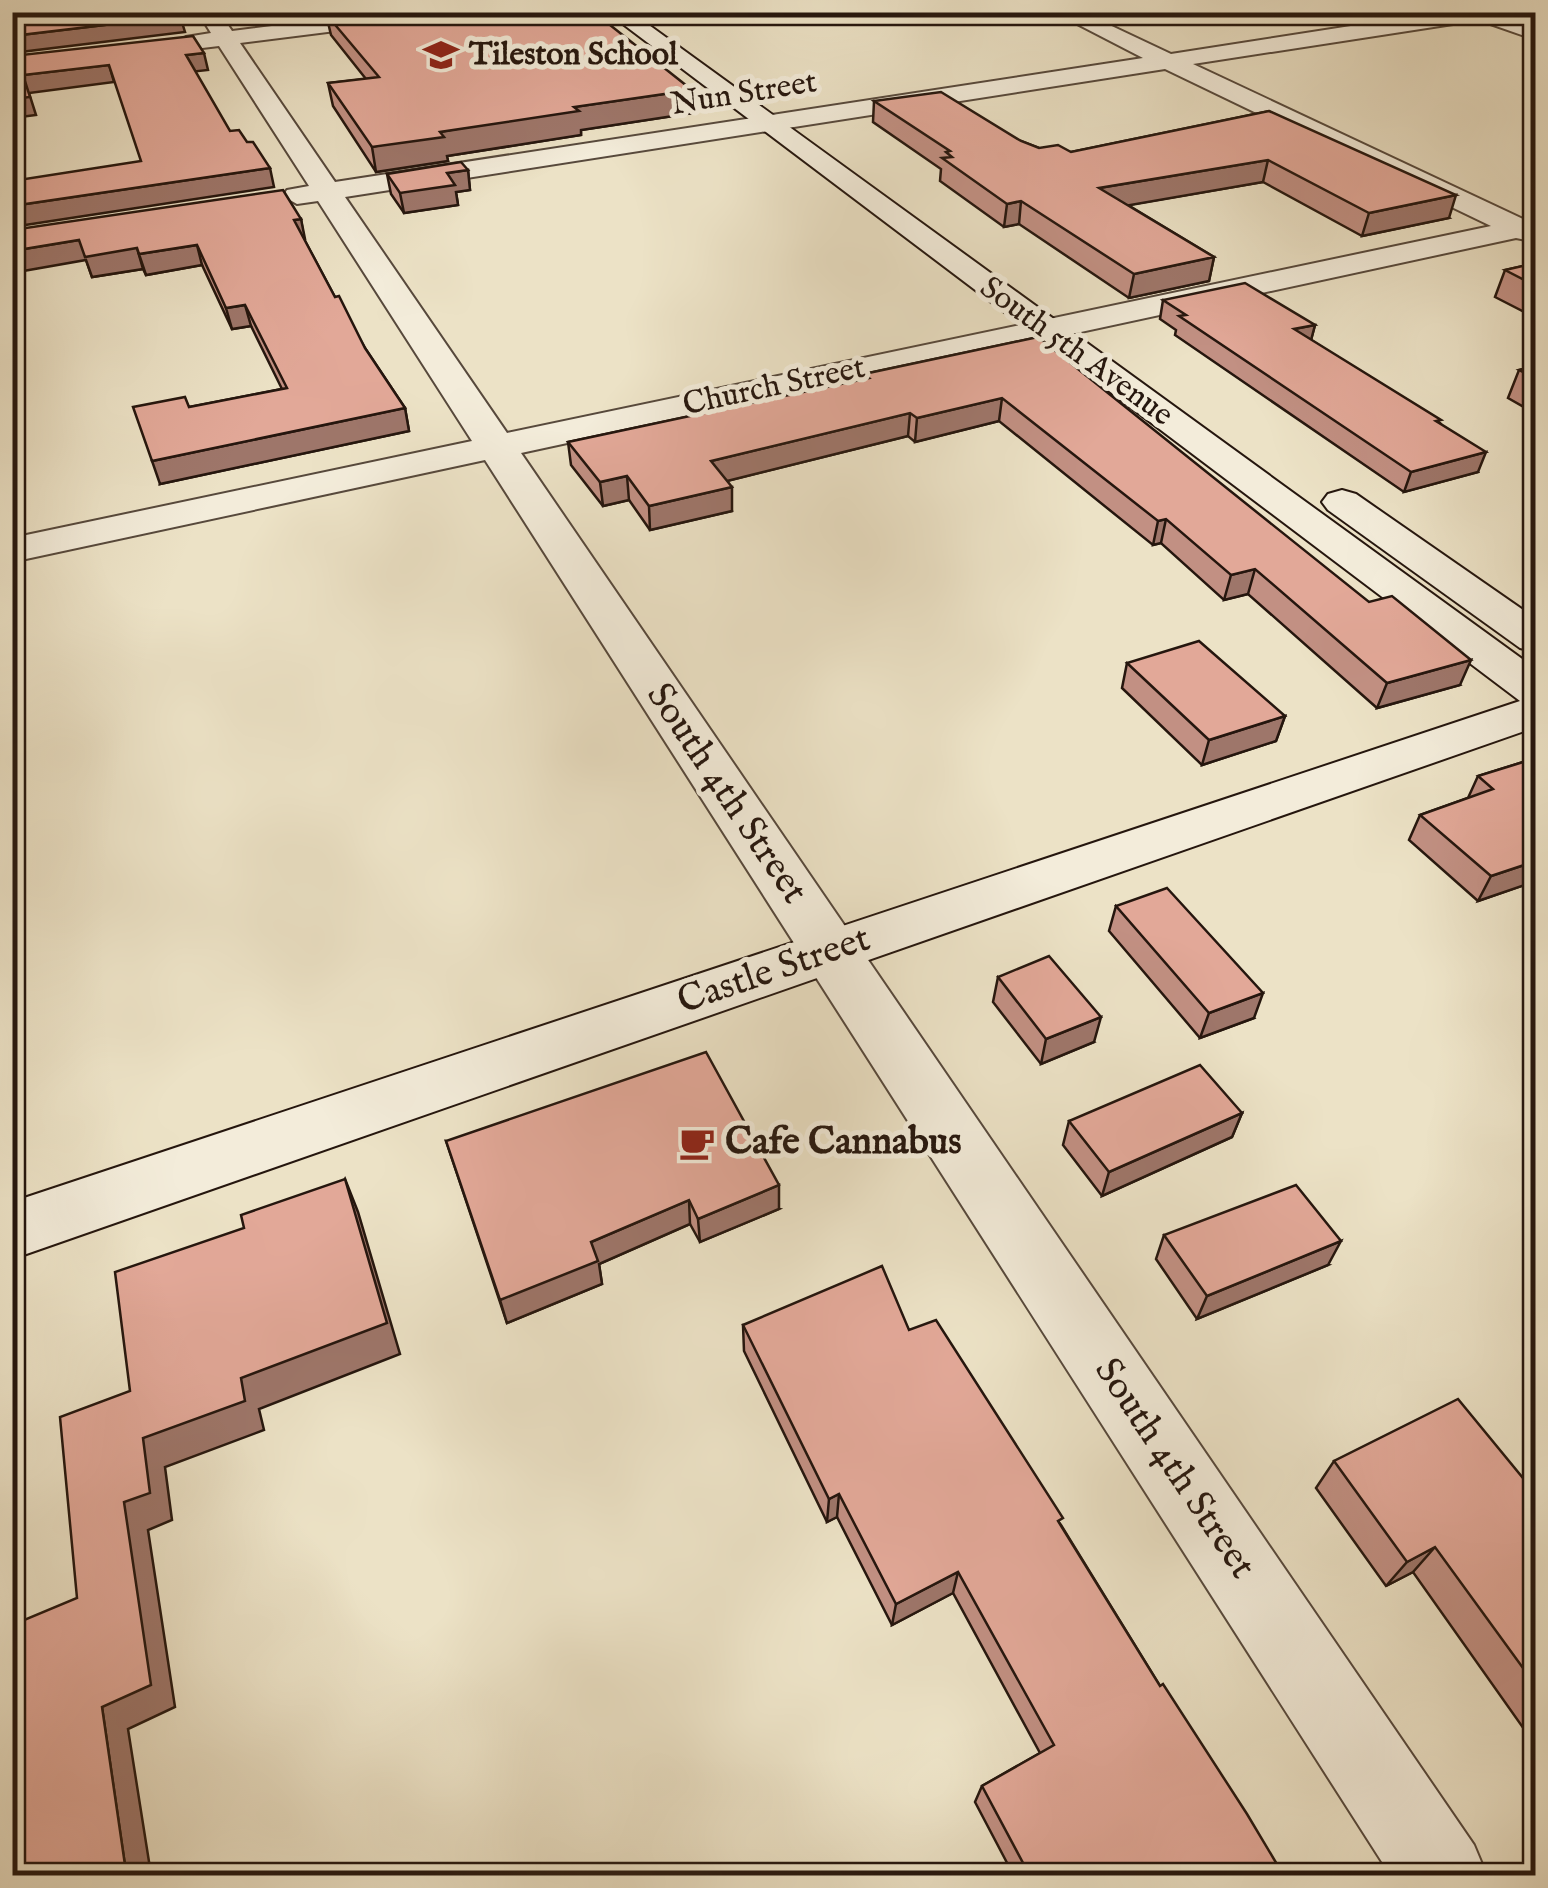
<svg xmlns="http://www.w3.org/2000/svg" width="1548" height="1888" font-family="'IM FELL English',serif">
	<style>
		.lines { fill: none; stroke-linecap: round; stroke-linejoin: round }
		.street-casing { stroke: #57493c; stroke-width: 4 }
		.secondary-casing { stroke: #25160e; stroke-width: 4 }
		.street { fill: #f3ecda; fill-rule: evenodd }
		.secondary { fill: #f3ecda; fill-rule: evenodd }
		.wall { fill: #c29083; stroke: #25160e; stroke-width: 2.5 }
		.shaded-wall { fill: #9e766a; stroke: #25160e; stroke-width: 2.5 }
		.building { fill: #e2a898; stroke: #25160e; stroke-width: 2.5 }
		.labels { text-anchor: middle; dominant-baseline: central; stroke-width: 10; stroke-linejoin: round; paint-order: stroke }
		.far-poi-label { font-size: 32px; font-weight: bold; fill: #25160e; stroke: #f3ecda; text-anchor: start }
		.far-street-label { font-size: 32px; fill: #25160e; stroke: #f3ecda }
		.street-label { font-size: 38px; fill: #25160e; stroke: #f3ecda }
		.poi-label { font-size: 38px; font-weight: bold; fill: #25160e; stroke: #f3ecda; text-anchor: start }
	</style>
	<rect width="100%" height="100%" fill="#ece2c6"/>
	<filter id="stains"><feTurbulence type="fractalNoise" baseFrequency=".002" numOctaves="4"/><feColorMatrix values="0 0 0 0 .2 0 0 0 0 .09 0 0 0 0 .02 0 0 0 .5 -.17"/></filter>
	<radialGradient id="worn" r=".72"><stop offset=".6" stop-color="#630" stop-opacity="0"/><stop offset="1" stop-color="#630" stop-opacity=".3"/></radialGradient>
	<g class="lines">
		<defs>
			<path id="street" d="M198 12H219L232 31 382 12H449L439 18 240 43 335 182 1143 58 1054 12H1082L1171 54 1441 12H1500L1536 25V40L1479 20 1193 64 1523 219 1536 216V242L1516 238 521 453 1474 1845 1487 1876H1391L485 460 12 562V538L472 441 318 201 297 204 283 196 287 190 309 186 219 46 194 49 183 42 186 37 211 33ZM1165 69 1491 226 507 433 345 197Z"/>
			<g id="secondary">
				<polygon points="607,12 631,12 1536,669 1536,727 12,1259 12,1202 1520,701"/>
				<polygon points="1342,490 1356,494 1536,619 1536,652 1520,648 1328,510 1322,502 1328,494"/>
			</g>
		</defs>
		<use href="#street" class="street-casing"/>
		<use href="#secondary" class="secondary-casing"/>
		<use href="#street" class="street"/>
		<use href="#secondary" class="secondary"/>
	</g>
	<g class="wall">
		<polygon points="326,14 693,113 581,130 581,135 447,156 448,161 376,172 333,106 328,83 366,79 331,35"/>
		<polygon points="874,101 1021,141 1039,148 1071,152 1269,111 1449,218 1362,236 1263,182 1128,205 1214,257 1209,281 1129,298 1019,224 1004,227 940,181 941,169 873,122"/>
		<polygon points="468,170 470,190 456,192 458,205 404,213 391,194 387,174"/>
		<polygon points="301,219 304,239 335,297 365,348 405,408 409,431 160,484 189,407 282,389 251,326 232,329 202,265 146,275 143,269 92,277 86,260"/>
		<polygon points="1536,263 1536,318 1495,297 1505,270"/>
		<polygon points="1163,300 1315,325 1311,340 1440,423 1478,472 1404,492 1175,335 1176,330 1160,319"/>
		<polygon points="1038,337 1460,685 1377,708 1248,594 1224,600 1161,543 1153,545 999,421 915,442 908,436 727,481 732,511 650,530 629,500 603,506 571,465 568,442 864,379 864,374"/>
		<polygon points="1536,366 1536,414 1508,398 1519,370"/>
		<polygon points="1127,663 1285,716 1276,741 1202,765 1122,688"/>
		<polygon points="1536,758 1536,881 1478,901 1409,840 1420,815 1468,798 1478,776"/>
		<polygon points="1116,906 1254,1018 1200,1038 1109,931"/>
		<polygon points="998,977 1094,1042 1041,1064 993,1002"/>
		<polygon points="1242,1113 1232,1137 1102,1196 1063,1145 1069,1121"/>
		<polygon points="446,1141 779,1209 700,1242 690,1224 599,1264 602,1284 507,1323"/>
		<polygon points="1164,1235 1328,1265 1197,1319 1156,1259"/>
		<polygon points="743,1325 909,1330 1061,1525 1160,1686 1284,1876 1014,1876 975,1802 982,1786 1040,1753 953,1593 892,1625 837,1517 827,1522 744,1351"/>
		<polygon points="1334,1461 1536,1494 1536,1746 1413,1572 1386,1586 1316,1488"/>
	</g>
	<g class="shaded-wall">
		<polygon points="306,12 335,12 306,15"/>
		<polygon points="180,16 185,32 12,53 12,36"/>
		<polygon points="204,53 208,70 190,72 186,55"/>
		<polygon points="109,65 114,82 29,93 36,115 12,118 12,99 23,75"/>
		<polygon points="692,90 693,113 581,130 581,135 447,156 448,161 376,172 372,147 440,132 574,107"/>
		<polygon points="1268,160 1263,182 1096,211 1099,188"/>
		<polygon points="270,168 274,187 12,227 12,206"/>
		<polygon points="468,170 470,190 456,192 458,205 404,213 400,193 447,173"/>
		<polygon points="1456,195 1449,218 1362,236 1369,213"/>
		<polygon points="1021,201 1019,224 1004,227 1007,204"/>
		<polygon points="301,219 305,239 299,240 294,220"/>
		<polygon points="79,240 137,248 143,269 92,277 86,260 12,273 12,251"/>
		<polygon points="197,245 202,265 146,275 139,254"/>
		<polygon points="1214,257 1209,281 1129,298 1134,274"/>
		<polygon points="245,305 251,326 232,329 226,308"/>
		<polygon points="1315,325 1310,344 1294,329"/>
		<polygon points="1002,398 999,421 915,442 917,418"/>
		<polygon points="405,408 409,431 160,484 152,461"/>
		<polygon points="910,413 908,436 711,485 711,461"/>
		<polygon points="1486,452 1478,472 1404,492 1411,472"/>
		<polygon points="627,476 629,500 603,506 600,482"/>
		<polygon points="732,487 732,511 650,530 649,506"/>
		<polygon points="1166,519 1161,543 1153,545 1158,521"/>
		<polygon points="1255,569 1248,594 1224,600 1231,575"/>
		<polygon points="1471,660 1460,685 1377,708 1387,683"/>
		<polygon points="1285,716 1276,741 1202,765 1209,740"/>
		<polygon points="1536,861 1536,881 1478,901 1491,876"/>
		<polygon points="1263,993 1254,1018 1200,1038 1209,1013"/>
		<polygon points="1101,1017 1094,1042 1041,1064 1046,1039"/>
		<polygon points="1242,1113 1232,1137 1102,1196 1109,1172"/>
		<polygon points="345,1179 358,1212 400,1354 259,1409 264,1430 165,1467 172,1520 148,1530 175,1707 128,1729 150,1868 162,1876 132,1876 126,1872 102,1707 124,1502 143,1438 241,1378"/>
		<polygon points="779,1185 779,1209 700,1242 698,1219"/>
		<polygon points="689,1200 690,1224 599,1264 602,1284 507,1323 500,1300 591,1242"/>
		<polygon points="1341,1241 1328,1265 1197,1319 1207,1296"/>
		<polygon points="839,1494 837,1517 827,1522 829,1499"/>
		<polygon points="1435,1547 1413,1572 1386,1586 1407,1562"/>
		<polygon points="958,1572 953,1593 892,1625 896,1604"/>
	</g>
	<g class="building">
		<polygon points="12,12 178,12 180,16 12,36"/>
		<polygon points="340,12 574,12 587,23 605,21 692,90 574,107 579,111 440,132 444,137 372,147 328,83 379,77 326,14"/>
		<polygon points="193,36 204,53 186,55 230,131 239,130 247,142 253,142 270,168 12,206 12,181 141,161 109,65 23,75 30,97 12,99 12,56"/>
		<polygon points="941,92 1021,141 1039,148 1058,145 1071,152 1269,111 1456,195 1369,213 1268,160 1099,188 1214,257 1134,274 1021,201 1007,204 942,158 952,157 946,152 950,151 874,101"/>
		<polygon points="461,162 468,170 447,173 455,185 400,193 387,174"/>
		<polygon points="283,190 301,219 294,220 335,297 339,296 365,348 405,408 152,461 133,407 185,397 189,407 287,388 245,305 226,308 197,245 139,254 137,248 85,257 79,240 12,251 12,230"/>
		<polygon points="1536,263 1536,286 1505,270"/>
		<polygon points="1245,283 1315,325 1294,329 1441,420 1436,421 1486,452 1411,472 1179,316 1186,315 1163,300"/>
		<polygon points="1038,337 1369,602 1392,596 1471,660 1387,683 1255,569 1231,575 1166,519 1158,521 1002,398 917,418 910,413 711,461 732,487 649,506 627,476 600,482 568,442 869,378 864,374"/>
		<polygon points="1536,366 1536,379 1519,370"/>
		<polygon points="1199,641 1285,716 1209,740 1127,663"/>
		<polygon points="1536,758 1536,830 1527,833 1536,840 1536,861 1491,876 1420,815 1493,789 1478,776"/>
		<polygon points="1167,888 1263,993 1209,1013 1116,906"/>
		<polygon points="1049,956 1101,1017 1046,1039 998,977"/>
		<polygon points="706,1052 779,1185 698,1219 689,1200 591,1242 598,1261 500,1300 446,1141"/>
		<polygon points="1200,1065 1242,1113 1109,1172 1069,1121"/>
		<polygon points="345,1179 387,1323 241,1378 245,1401 143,1438 150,1493 124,1502 151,1685 102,1707 126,1872 144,1864 146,1876 12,1876 12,1625 77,1598 60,1417 130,1391 115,1272 244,1228 241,1215"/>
		<polygon points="1296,1185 1341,1241 1207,1296 1164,1235"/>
		<polygon points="882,1266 909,1330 936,1320 1063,1518 1058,1521 1160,1686 1163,1684 1247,1814 1284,1876 1030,1876 982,1786 1054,1745 958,1572 896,1604 839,1494 829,1499 743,1325"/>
		<polygon points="1458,1399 1536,1494 1536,1686 1435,1547 1407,1562 1334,1461"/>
	</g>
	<defs>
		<symbol id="school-bare" viewBox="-9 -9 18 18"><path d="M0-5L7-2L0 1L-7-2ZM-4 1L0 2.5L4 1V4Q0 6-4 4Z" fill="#8f2418" stroke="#f3ecda" stroke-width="2.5" paint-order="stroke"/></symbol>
		<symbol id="cafe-bare" viewBox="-9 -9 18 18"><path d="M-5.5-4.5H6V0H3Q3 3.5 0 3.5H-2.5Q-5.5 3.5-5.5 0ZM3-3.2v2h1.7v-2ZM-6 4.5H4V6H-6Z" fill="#8f2418" stroke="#f3ecda" stroke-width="2.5" paint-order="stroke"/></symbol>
	</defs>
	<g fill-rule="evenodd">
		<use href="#school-bare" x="416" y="30" width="50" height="50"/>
		<use href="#cafe-bare" x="672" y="1118" width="50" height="50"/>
	</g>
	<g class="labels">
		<g class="far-poi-label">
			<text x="469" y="55">Tileston School</text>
		</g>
		<g class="far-street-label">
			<text transform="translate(744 94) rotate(-9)">Nun Street</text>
			<text transform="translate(1076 352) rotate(36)">South 5th Avenue</text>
			<text transform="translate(774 387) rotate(-12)">Church Street</text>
		</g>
		<g class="street-label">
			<text transform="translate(726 794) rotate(56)">South 4th Street</text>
			<text transform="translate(774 971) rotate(-19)">Castle Street</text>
			<text transform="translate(1174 1469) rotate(56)">South 4th Street</text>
		</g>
		<g class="poi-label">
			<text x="725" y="1143">Cafe Cannabus</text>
		</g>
	</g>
	<rect width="1548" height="1888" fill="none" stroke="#ece2c6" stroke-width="50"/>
	<rect x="15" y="15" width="1518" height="1858" fill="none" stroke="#25160e" stroke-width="5"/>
	<rect x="25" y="25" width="1498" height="1838" fill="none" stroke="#25160e" stroke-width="2.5"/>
	<rect width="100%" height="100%" filter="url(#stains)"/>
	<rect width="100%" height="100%" fill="url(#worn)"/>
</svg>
